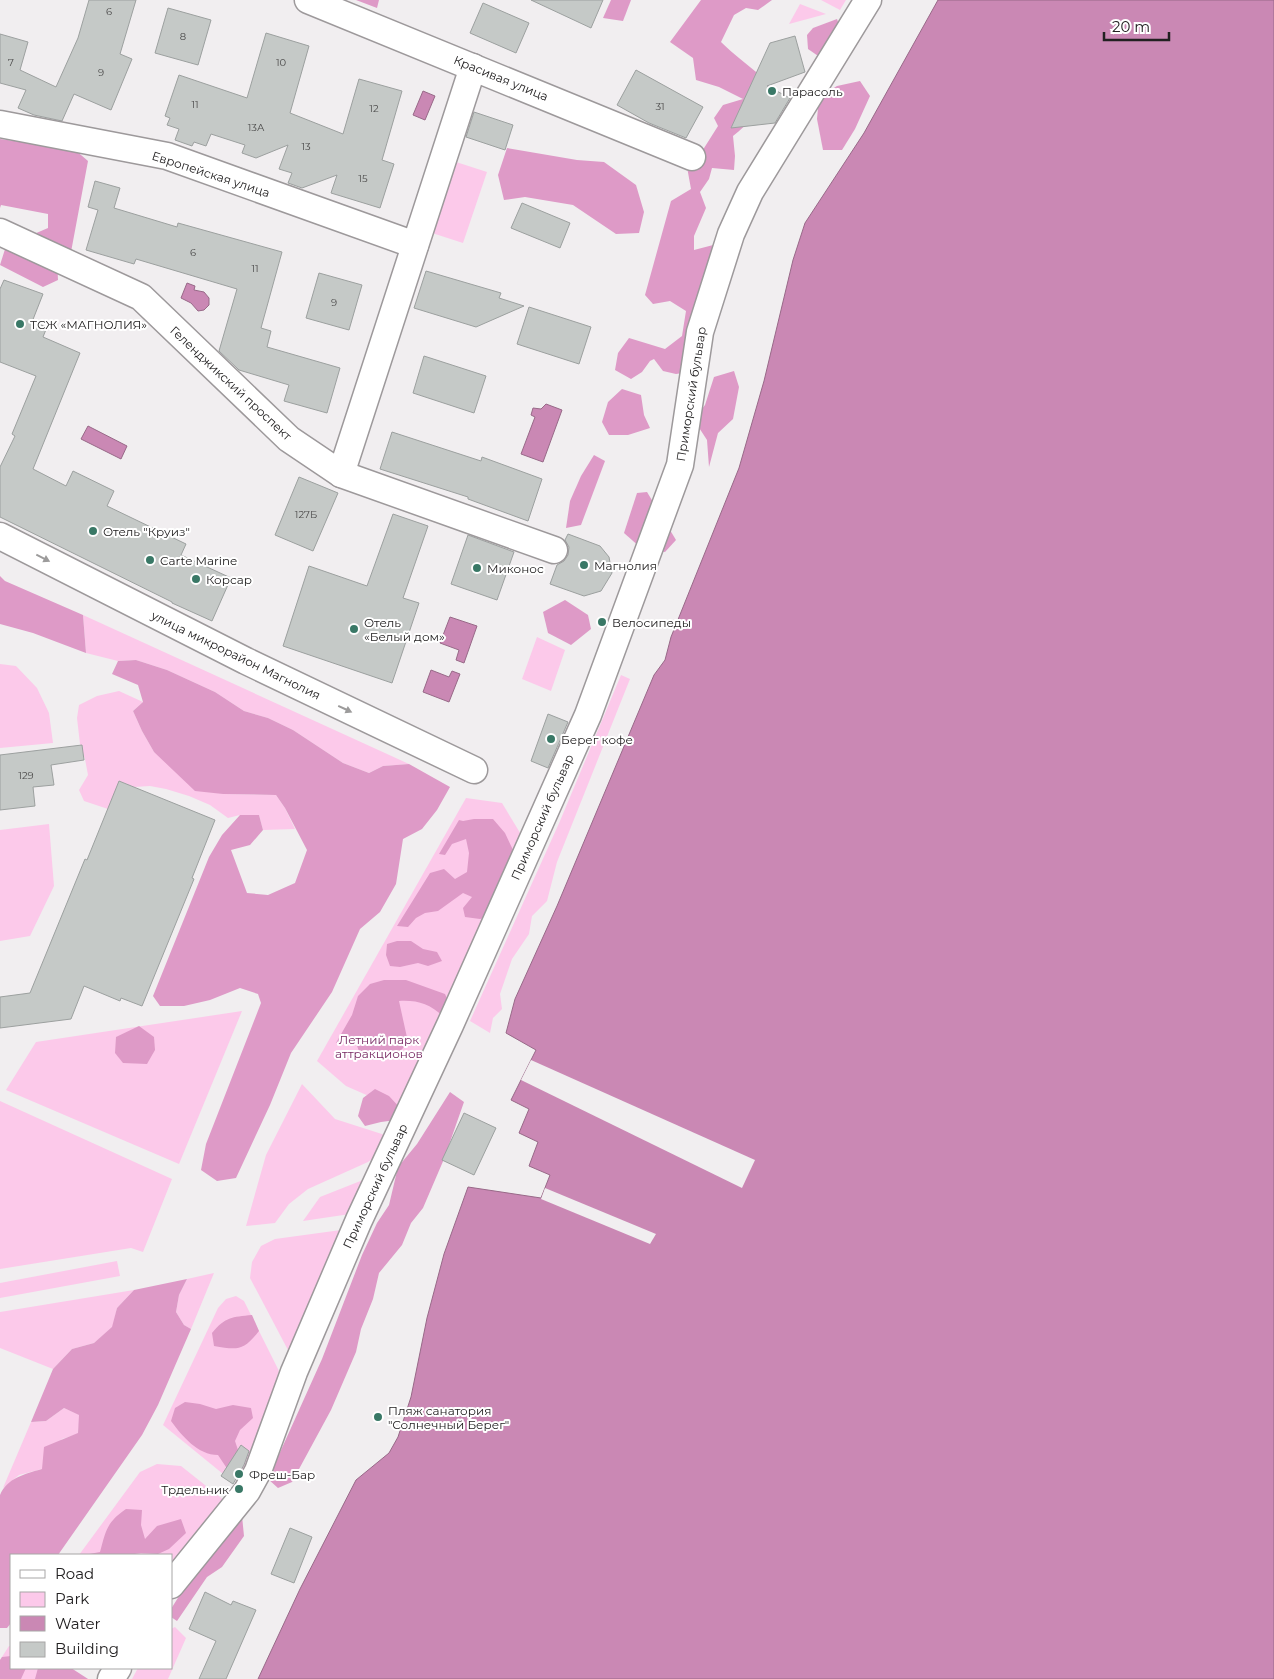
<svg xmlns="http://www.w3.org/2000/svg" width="1274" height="1679" font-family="Montserrat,sans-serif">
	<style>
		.green { fill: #fcc9ea }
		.forest { fill: #de9ac7 }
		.water { fill: #ca88b4; stroke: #986988 }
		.pier { fill: #f1eef0 }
		.building { fill: #c5c9c7; stroke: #9ca09f }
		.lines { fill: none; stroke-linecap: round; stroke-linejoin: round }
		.street-casing { stroke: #9d999b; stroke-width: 29 }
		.street { stroke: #fff; stroke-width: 26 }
		.oneway { fill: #9c9b9b }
		.poi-dot { fill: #397866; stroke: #fff; stroke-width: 2 }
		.labels { text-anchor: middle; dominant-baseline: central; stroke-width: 4; stroke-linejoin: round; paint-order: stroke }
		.number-label { font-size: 10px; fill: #4b4a4a }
		.street-label { font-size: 12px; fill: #222021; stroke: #fff }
		.poi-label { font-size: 12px; fill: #222021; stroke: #fff; text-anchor: start }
		.park-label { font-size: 12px; fill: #762761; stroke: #fff }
	</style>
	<rect width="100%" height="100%" fill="#f1eef0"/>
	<g class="green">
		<polygon points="821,0 846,0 840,10"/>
		<polygon points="800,4 826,14 789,24"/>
		<polygon points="453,161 487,172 463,243 429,232"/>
		<polygon points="83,615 409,764 383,766 369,773 343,763 293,730 268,718 244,711 215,692 167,670 136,660 118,661 86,653"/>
		<polygon points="537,637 565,650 551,691 522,679"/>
		<polygon points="0,664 16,666 37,688 49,713 53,743 0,748"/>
		<polygon points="621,675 630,679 557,862 547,901 532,916 529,934 512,959 500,994 502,1009 493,1018 490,1033 470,1021 560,821"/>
		<polygon points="119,691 143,702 133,711 142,731 154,752 223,794 276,795 285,808 295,829 263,830 259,815 240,815 228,818 210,805 189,796 166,789 150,786 134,787 119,781 108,809 84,801 79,790 88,775 85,759 80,744 77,718 79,705 97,696"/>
		<polygon points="466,798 502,803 525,841 409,1095 396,1108 346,1086 317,1061"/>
		<polygon points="49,824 54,886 30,936 0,941 0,830"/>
		<polygon points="242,1011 179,1164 6,1090 36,1042"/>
		<polygon points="302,1084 335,1119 385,1135 379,1154 368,1162 308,1189 289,1204 275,1223 246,1226 266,1155"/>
		<polygon points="0,1101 172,1179 143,1252 131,1248 0,1269"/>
		<polygon points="368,1178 350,1214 303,1221 320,1197"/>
		<polygon points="341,1230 289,1352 250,1278 252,1262 261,1246 275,1239"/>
		<polygon points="117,1261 120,1276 0,1298 0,1283"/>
		<polygon points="214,1273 191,1329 184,1325 176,1312 179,1295 187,1279"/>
		<polygon points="134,1290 117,1308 113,1327 94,1343 72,1349 53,1369 0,1348 0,1312"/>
		<polygon points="236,1296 244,1301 279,1371 250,1464 240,1477 228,1478 163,1425 218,1308 226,1299"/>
		<polygon points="64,1408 80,1415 78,1434 62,1439 42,1469 19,1475 3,1488 31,1422 46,1421"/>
		<polygon points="157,1464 181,1466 225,1501 171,1571 171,1555 79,1555 140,1472"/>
		<polygon points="175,1627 186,1638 168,1679 132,1679 138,1668 171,1668 171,1629"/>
		<polygon points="9,1646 11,1646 11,1668 71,1668 88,1679 0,1679 0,1660"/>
	</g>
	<g class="forest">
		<polygon points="356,0 379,0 377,8"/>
		<polygon points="611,0 631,0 623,21 603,18"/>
		<path d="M701 0H772L758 10 746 8 734 15 721 42C736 57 754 69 770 84 760 107 753 121 733 136L735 156 734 170 712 168 709 179 700 192 706 208 694 236V250L717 244 703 285 720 312 713 329 708 369 676 374 663 371 654 359 650 361 642 372 631 379 615 370 618 353 629 338 665 349 682 336 686 311 670 301 653 304 645 295 671 201 691 189 687 167 699 156 718 126 714 118 723 105 743 99 719 87 696 80 693 58 670 42Z"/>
		<polygon points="837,19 841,30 824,60 808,49 807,35 813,28"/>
		<polygon points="860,81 870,96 855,129 842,150 823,150 817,119 819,97 837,86"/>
		<polygon points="0,139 74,149 88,161 71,252 57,260 58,280 43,287 0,265 6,246 48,228 48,214 1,205 0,208"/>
		<polygon points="507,148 577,160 604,162 636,185 644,212 639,233 616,234 573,205 525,197 504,200 498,175"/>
		<polygon points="734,371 739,387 733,419 718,433 709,467 707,440 694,420 705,405 714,377"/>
		<polygon points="622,389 641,395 644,415 650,428 628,435 609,435 602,422 608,402"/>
		<polygon points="594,455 605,461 581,525 566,528 570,501 581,476"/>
		<polygon points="647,492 676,540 665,552 641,548 624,533 637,493"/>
		<polygon points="0,576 5,581 83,615 86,653 33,633 0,624"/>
		<polygon points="565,600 588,615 591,629 571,645 548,633 543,612"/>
		<polygon points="136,660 167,670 215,692 244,711 268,718 293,730 343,763 369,773 383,766 409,764 450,787 437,810 422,829 403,839 396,884 380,912 360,929 332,992 291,1053 270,1105 236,1178 217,1181 201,1170 206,1144 261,1003 258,994 240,988 210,1000 184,1006 160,1006 153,996 209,857 222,835 240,815 259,815 263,830 250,845 231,850 247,893 268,895 295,883 307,850 285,808 276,795 223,794 195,791 154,752 142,731 133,711 143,702 138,685 112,674 118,661"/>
		<polygon points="474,819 493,819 505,833 513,850 515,860 491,916 480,919 465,917 463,908 472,897 463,893 438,911 425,913 416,918 408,927 397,926 430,873 444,869 455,879 467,872 469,853 466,839 452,844 445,855 439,854 459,820 463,821"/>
		<polygon points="397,941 411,941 423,949 437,952 442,961 428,966 418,963 400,967 390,966 386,955 387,944"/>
		<path d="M384 980H406L445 994 449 1003 443 1016C429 1004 418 1000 399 1001L408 1042C398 1058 379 1062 361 1057L355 1040H344L336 1043 352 1015 358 996 370 984Z"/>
		<polygon points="139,1026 154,1037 155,1050 147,1064 123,1063 115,1053 116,1037"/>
		<polygon points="375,1089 389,1096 402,1110 396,1120 381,1122 365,1126 358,1116 363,1098"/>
		<polygon points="450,1092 464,1102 444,1159 423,1208 411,1223 402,1245 379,1273 373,1299 361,1329 356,1352 331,1410 292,1482 278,1488 268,1479 322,1359 362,1255 377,1223 389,1205 398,1167 417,1144"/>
		<path d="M187 1279 179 1295 176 1312 184 1325 191 1329 158 1405 142 1435 58 1555H11V1623L7 1628H0V1495C7 1478 25 1474 42 1469L44 1447 78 1433 79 1415 64 1408 46 1421 31 1422 53 1369 72 1349 94 1343 112 1327 117 1308 134 1290Z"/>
		<path d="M252 1315 259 1331C243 1351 238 1350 214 1346L212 1333C225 1317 232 1317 252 1315Z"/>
		<path d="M185 1402 200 1404 216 1409 233 1405 251 1408 253 1418 240 1430 235 1441 240 1456 228 1470 218 1455C198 1455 182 1436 171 1421L175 1408Z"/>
		<path d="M126 1509 142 1510 141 1525 145 1539 157 1526 181 1519 186 1533 169 1549 158 1554 141 1553 129 1555H84L100 1552C106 1530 107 1522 126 1509Z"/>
		<polygon points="242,1516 244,1536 222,1567 207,1577 177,1621 171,1617 171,1609 189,1580"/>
		<polygon points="11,1656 11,1668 26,1668 21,1679 0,1679 0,1660 2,1657"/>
		<polygon points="38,1668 71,1668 88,1679 35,1679"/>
	</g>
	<g class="water">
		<polygon points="938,0 1274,0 1274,1679 258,1679 300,1589 356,1480 389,1453 398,1437 411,1397 427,1318 444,1254 468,1187 541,1198 550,1175 529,1166 538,1142 519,1133 529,1109 511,1100 536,1050 506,1033 515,999 557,906 654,675 665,660 671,637 739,468 764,381 793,260 805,223 864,133"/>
		<polygon points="423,91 435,96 425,120 413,115"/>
		<polygon points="187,283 195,286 194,290 204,292 209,298 209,305 204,310 198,311 191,303 181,298"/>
		<polygon points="546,404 562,410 543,462 521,454 535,417 531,415 533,408 541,409"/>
		<polygon points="88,426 127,446 121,459 81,439"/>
		<polygon points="450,617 477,626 464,663 456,660 459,650 440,643"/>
		<polygon points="431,670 449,677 452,671 460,674 449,702 423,692"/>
	</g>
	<g class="pier">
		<polygon points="531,1060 755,1160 742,1188 521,1080"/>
		<polygon points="545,1188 656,1234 650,1244 541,1199"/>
	</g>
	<g class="building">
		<polygon points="89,0 136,0 120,54 132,59 111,110 74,94 62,121 34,115 18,108 26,90 0,83 0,34 28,42 20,70 56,87 78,38"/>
		<polygon points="531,0 603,0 591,28"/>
		<polygon points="483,3 529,23 516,53 470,33"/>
		<polygon points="168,8 211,20 198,65 155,53"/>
		<polygon points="266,33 309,46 290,113 343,134 359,79 402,91 382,160 394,164 380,208 331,193 337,175 302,188 288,183 292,173 279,169 288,145 256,158 242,153 245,145 211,134 206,146 194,142 192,146 175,140 179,129 167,125 170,118 165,116 179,75 247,98"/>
		<polygon points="795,36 805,72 767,86 790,98 775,123 731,128 770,43"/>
		<polygon points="636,70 703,107 686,138 649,123 617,105"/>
		<polygon points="474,112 513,125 505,150 466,137"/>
		<polygon points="95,181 120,188 114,208 177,227 178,223 282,252 261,328 271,331 267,347 340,368 327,413 284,401 289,385 239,370 219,351 237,289 136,259 134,264 86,250 98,210 88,207"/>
		<polygon points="522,203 570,223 560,248 511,228"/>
		<polygon points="426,271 501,293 499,298 524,306 476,327 414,308"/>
		<polygon points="319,273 362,285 349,330 306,318"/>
		<polygon points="4,280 43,294 32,322 47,327 43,337 80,353 33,469 66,486 73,471 114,491 107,506 186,544 181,555 231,578 212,621 172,603 172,602 0,517 0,467 15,436 12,434 36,376 0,362 0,289"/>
		<polygon points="529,307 591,327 579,364 517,344"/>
		<polygon points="424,356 486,376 474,413 413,393"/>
		<polygon points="392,432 481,461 482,457 542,479 528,521 468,499 468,497 380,469"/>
		<polygon points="299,477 338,493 313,551 275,535"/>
		<polygon points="393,514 428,526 403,598 419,603 392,683 283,646 309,566 367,586"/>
		<polygon points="568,534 600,546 609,557 612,573 601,591 584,596 550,584 557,565 564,561 568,555 569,547 565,540"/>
		<polygon points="468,535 514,552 497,600 451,584"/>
		<polygon points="548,714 568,722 548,768 531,761"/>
		<polygon points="82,745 84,760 51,765 54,785 33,787 35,806 0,810 0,755"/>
		<polygon points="119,781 215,820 192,878 194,879 142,1006 121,998 120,1001 84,986 71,1019 0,1028 0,997 30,993 85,859 87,860"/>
		<polygon points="464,1113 496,1128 474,1175 442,1160"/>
		<polygon points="241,1445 249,1451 244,1465 233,1484 221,1476"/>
		<polygon points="290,1528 312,1537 294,1583 271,1574"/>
		<polygon points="205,1592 231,1605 233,1601 256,1610 226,1679 199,1679 216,1641 189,1629"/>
	</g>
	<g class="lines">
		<defs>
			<g id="street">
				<polyline points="308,0 692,157"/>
				<polyline points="0,124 167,156 415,245"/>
				<polyline points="0,232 141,297 289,439 341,474 554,550"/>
				<polyline points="341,474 473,67"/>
				<polyline points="0,536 246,661 474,770"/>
				<polyline points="171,1585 247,1491 258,1471 294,1372 359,1220 450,1025 588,715 680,465 700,332 731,234 750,192 868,0"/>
				<polyline points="111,1679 118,1668"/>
			</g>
		</defs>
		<use href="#street" class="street-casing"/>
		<use href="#street" class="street"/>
	</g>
	<defs><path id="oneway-solid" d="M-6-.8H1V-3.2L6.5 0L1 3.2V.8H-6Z" transform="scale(1.25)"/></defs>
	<g class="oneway">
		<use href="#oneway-solid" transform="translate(43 558) rotate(27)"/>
		<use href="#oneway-solid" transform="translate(345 709) rotate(25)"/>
	</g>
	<g class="poi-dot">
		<circle cx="772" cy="91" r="5"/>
		<circle cx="20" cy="324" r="5"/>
		<circle cx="93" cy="531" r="5"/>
		<circle cx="150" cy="560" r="5"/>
		<circle cx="584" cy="565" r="5"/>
		<circle cx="477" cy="568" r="5"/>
		<circle cx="196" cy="579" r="5"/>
		<circle cx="602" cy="622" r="5"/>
		<circle cx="354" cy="629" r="5"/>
		<circle cx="551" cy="739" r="5"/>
		<circle cx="378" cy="1417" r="5"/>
		<circle cx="239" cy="1474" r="5"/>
		<circle cx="239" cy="1489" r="5"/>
	</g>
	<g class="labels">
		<g class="number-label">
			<text x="109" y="11">6</text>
			<text x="183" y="36">8</text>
			<text x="11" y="62">7</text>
			<text x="281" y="62">10</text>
			<text x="101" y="72">9</text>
			<text x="195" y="104">11</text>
			<text x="660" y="106">31</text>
			<text x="374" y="108">12</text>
			<text x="256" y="127">13А</text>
			<text x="306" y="146">13</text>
			<text x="363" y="178">15</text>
			<text x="193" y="252">6</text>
			<text x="255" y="268">11</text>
			<text x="334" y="302">9</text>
			<text x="306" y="514">127Б</text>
			<text x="26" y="775">129</text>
		</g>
		<g class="street-label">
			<text transform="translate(501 78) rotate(22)">Красивая улица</text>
			<text transform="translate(211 174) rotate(18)">Европейская улица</text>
			<text transform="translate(231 383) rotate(43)">Геленджикский проспект</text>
			<text transform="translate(691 394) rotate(-81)">Приморский бульвар</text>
			<text transform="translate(236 655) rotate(26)">улица микрорайон Магнолия</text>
			<text transform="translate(542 817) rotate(-66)">Приморский бульвар</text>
			<text transform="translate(375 1186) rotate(-65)">Приморский бульвар</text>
		</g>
		<g class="poi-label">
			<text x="782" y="91">Парасоль</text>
			<text x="30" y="324">ТСЖ «МАГНОЛИЯ»</text>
			<text x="103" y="531">Отель "Круиз"</text>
			<text x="160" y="560">Carte Marine</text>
			<text x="594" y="565">Магнолия</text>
			<text x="487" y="568">Миконос</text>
			<text x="206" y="579">Корсар</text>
			<text x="364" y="622">Отель<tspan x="364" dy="14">«Белый дом»</tspan></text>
			<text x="612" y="622">Велосипеды</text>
			<text x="561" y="739">Берег кофе</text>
			<text x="388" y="1410">Пляж санатория<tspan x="388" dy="14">"Солнечный Берег"</tspan></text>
			<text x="249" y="1474">Фреш-Бар</text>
			<text x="229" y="1489" text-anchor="end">Трдельник</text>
		</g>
		<g class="park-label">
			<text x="379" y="1039">Летний парк<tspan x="379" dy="14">аттракционов</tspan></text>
		</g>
	</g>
	<rect x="10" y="1554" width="162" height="115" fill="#ffffff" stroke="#a7a6a6"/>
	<rect x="20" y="1570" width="25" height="8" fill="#ffffff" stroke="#a7a6a6"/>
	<text x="55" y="1579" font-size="15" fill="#222021">Road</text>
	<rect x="20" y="1592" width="25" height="15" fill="#fcc9ea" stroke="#a7a6a6"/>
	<text x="55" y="1604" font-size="15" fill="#222021">Park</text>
	<rect x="20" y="1616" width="25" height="15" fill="#ca88b4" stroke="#a7a6a6"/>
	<text x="55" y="1629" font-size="15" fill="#222021">Water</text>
	<rect x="20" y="1642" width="25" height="15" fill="#c5c9c7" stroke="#a7a6a6"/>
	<text x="55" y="1654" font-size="15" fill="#222021">Building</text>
	<path d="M1104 32v8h65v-8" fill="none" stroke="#222021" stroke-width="2.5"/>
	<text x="1112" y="32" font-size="15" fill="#222021" stroke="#ffffff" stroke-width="4" paint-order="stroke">20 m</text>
</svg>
